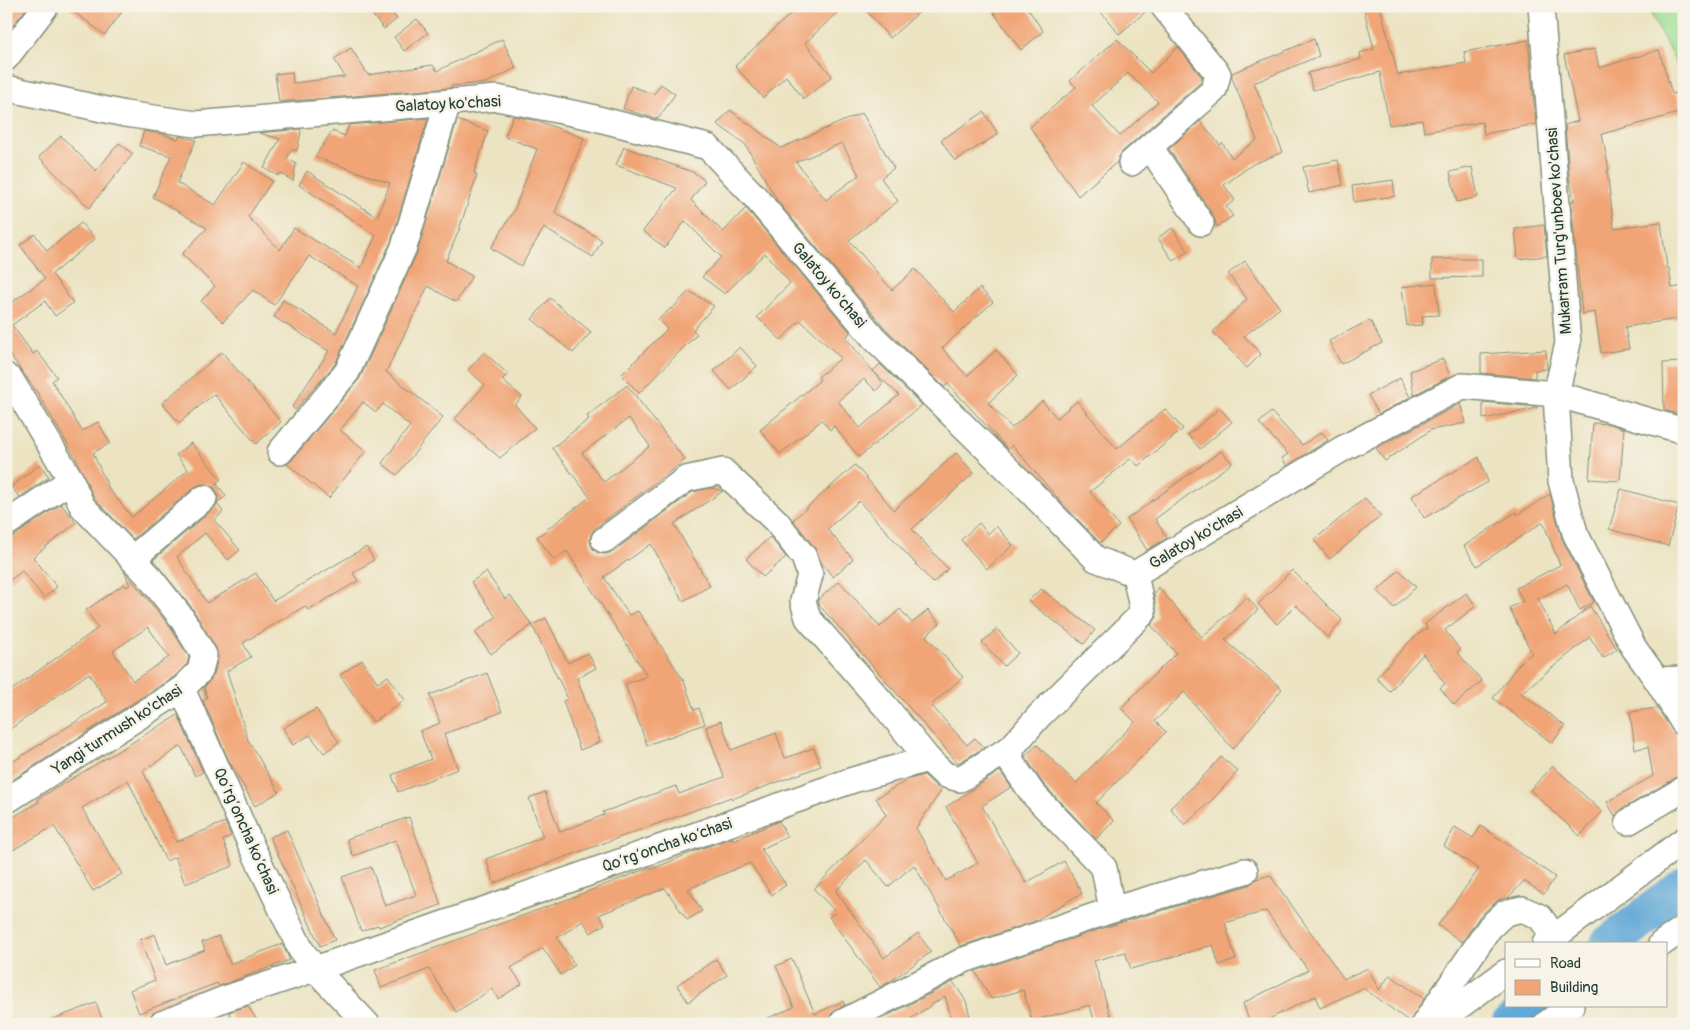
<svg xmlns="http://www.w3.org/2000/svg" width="1690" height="1030" font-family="Pangolin,sans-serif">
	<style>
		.green { fill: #9ede94; stroke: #5e8e64 }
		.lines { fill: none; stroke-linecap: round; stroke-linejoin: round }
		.river { stroke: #60a8d7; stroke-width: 38 }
		.building { fill: #f1a476; fill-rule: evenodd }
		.minor-casing { stroke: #85907a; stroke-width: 28 }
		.minor { stroke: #fff; stroke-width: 25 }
		.labels { text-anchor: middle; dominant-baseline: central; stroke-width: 5; stroke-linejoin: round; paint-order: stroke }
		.street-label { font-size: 16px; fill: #1f3d34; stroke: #f7f3e8 }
	</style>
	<rect width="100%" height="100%" fill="#f7f3e8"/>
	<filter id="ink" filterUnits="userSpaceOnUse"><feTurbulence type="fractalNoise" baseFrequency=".02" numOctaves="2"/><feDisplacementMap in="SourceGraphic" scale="10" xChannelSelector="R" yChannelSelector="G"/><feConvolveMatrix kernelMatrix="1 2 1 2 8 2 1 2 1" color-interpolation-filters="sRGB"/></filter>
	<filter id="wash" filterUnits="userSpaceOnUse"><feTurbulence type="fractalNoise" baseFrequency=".0096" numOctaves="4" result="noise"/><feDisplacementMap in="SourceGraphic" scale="20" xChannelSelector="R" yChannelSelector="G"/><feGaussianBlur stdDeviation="1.12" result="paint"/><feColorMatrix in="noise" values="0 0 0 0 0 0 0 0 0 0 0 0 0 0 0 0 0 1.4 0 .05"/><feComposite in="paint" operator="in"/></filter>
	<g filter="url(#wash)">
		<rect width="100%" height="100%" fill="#ebe3c1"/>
		<polygon class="green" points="1647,6 1684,6 1684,79"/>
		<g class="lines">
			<g class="river">
				<polyline points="1609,944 1684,886"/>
				<polyline points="1510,1024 1531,1006"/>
			</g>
		</g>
		<g id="blocks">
			<g class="building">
				<polygon points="6,6 28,6 6,34"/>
				<polygon points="66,6 126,6 105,35"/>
				<polygon points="365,6 387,6 397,19 384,29"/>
				<polygon points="799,6 844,6 805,43 832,76 804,99 786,76 763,98 735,66"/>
				<polygon points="862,6 926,6 890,38"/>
				<polygon points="989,6 1026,6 1043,31 1021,50"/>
				<polygon points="1096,6 1149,6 1149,9 1119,34"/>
				<polygon points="1363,6 1380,6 1398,75 1466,63 1464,52 1528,40 1536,124 1484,134 1482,122 1424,132 1422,120 1389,125 1380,72 1313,90 1308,73 1361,59 1360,53 1374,49"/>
				<polygon points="417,19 428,33 404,51 394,37"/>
				<polygon points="502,39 516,68 486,83 451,86 451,88 279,102 275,74 292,72 293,83 345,77 334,59 351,48 368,75 433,65 437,71"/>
				<path d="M1117 39 1151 73 1178 47 1202 77 1201 82 1122 152 1117 162 1078 196 1030 127 1076 87 1070 81ZM1128 73 1158 102 1120 136 1092 106Z"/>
				<polygon points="1314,39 1319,56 1254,83 1283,152 1253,164 1224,185 1235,200 1226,207 1233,216 1217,227 1213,215 1169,149 1200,121 1220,145 1222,143 1232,158 1257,140 1232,78 1232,73"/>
				<polygon points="1595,49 1599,68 1659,50 1672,94 1676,93 1682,112 1602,134 1609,170 1607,170 1614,228 1661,222 1667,268 1669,268 1672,288 1684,286 1684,318 1625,327 1629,349 1601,353 1595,312 1582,314 1571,201 1574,201 1569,177 1565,125 1578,121 1564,55"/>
				<polygon points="661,84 675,94 658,119 623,109 631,86 654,94"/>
				<path d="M730 110 781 148 862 113 894 168 881 178 898 201 849 240 892 290 915 269 954 312 980 288 993 302 942 348 967 376 996 350 1018 375 988 403 1012 428 1042 401 1057 418 1077 401 1117 449 1165 409 1183 429 1138 466 1131 458 1090 492 1119 526 1100 543 1062 503 1012 445 1008 449 948 384 944 387 885 328 778 202 745 144 717 124ZM842 143 859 175 826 200 796 162Z"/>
				<polygon points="984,112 998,134 955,161 941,140"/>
				<polygon points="513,116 538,121 584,138 555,213 602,240 593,257 544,228 521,266 491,248 514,211 537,149 505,137"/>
				<polygon points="428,118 391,242 335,364 295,410 292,407 329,351 274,317 283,300 336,333 358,286 309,256 274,305 253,290 223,322 201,301 215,286 182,254 207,228 153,197 171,156 139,146 144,131 162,134 178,139 179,136 196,140 177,183 215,205 244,162 272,181 248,217 280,250 294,228 361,268 376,235 299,185 307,171 377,217 390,183 315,157 332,131 345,136 349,125"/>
				<polygon points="457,120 488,131 474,173 477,175 459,230 446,261 472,276 456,302 428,286 386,372 443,417 397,475 382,463 410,426 383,404 376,412 363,402 340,430 366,451 329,498 287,464 291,461 360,378 417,253"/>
				<polygon points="300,129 301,132 297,151 292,149 287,158 296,164 293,181 280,173 278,176 264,168 280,139 259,133"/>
				<polygon points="61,136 96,171 119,143 133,154 89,208 39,157"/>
				<path d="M624 147 695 173 705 181 691 200 723 232 746 208 850 332 846 338 873 371 880 364 922 405 859 457 834 426 830 430 822 420 780 454 760 430 820 380 818 377 841 358 800 320 781 340 757 317 790 283 765 253 725 294 702 277 721 257 685 221 665 248 643 231 677 188 616 165ZM873 371 899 395 860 428 838 401 864 379 876 391 883 383Z"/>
				<polygon points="1338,160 1343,185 1309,193 1303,167"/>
				<polygon points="1472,167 1478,197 1457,202 1450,172"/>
				<polygon points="1393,180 1395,196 1354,202 1352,186"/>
				<polygon points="81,223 95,239 52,274 73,303 55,316 45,301 12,325 33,354 37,351 57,377 52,381 82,431 98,422 110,443 93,453 109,489 132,517 188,470 176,455 191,443 221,479 216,483 226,496 217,503 218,495 215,488 208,484 201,484 195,487 133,539 94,498 77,462 78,462 37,392 6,349 6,306 45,279 20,245 35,234 47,251"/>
				<polygon points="1544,225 1547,256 1518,259 1515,229"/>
				<polygon points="1172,228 1188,251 1173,261 1158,238"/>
				<polygon points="1432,259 1482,259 1482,277 1432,278"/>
				<polygon points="1245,261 1280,308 1244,336 1261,354 1247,368 1213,332 1247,299 1228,274"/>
				<polygon points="1436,283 1439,315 1422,316 1423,325 1407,326 1402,287"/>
				<polygon points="689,291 714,306 693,330 697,334 639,393 621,375 667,329 658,320 671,308 672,309"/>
				<polygon points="550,298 591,332 573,353 532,319"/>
				<polygon points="1370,320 1382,343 1341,364 1329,341"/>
				<polygon points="740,347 757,366 731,390 714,371"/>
				<polygon points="1546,350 1547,369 1535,370 1535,378 1481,373 1481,354"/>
				<polygon points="222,352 281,422 256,444 214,394 179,423 162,403"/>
				<polygon points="484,352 508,374 502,380 522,397 515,405 535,428 500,458 455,419 485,385 468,370"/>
				<polygon points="1443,359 1450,376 1414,395 1410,371"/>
				<polygon points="1684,362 1684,416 1664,410 1663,363"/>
				<polygon points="1400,378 1410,397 1379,414 1368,395"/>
				<path d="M627 385 685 460 595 528 591 534 590 541 593 549 598 553 605 554 613 552 692 492 711 488 723 491 674 524 710 586 683 601 651 544 604 577 629 615 638 611 684 681 694 710 699 708 705 724 647 745 625 684 647 676 567 551 554 560 537 537 590 497 552 448 589 419 587 416ZM629 418 650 446 604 482 582 453Z"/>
				<polygon points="1483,402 1537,407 1537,408 1483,419"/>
				<polygon points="1460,404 1466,423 1431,430 1385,461 1376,448"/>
				<polygon points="1220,408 1232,422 1200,449 1188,435"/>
				<polygon points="1271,412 1302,445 1322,432 1328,440 1287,466 1282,458 1288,454 1259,423"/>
				<polygon points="1593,423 1610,424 1624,429 1620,481 1589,479"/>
				<polygon points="1221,451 1232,463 1155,519 1167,538 1147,550 1127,519"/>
				<polygon points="956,453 974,473 912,529 948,569 933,583 859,501 827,529 853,559 833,577 822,564 815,548 793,520 855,465 894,510"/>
				<polygon points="1479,457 1488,482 1424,518 1412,496"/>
				<polygon points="40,464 49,477 20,497 11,487"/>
				<polygon points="1621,489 1679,505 1668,546 1609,529"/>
				<polygon points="1550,494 1562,539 1594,602 1580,610 1567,584 1538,599 1556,634 1590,606 1617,649 1603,658 1590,637 1521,693 1565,726 1552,743 1493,698 1519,664 1532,653 1509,608 1523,601 1516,588 1560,565 1543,522 1477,566 1464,546 1516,512 1517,515"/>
				<polygon points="1365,498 1381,516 1330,559 1314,540"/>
				<polygon points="61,504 76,523 33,557 57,587 44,598 22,571 6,583 6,539 14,536"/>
				<polygon points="217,504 223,512 214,520 240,550 228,560 205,533 177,557 207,603 256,573 273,601 366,547 374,560 353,573 358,581 308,610 305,606 243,643 251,657 227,671 248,740 279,792 255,806 229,761 203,701 207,698 204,688 214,674 218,658 216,648 192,608 153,560 213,509"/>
				<polygon points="979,523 988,534 996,526 1013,545 987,569 961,540"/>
				<polygon points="770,537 786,557 763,577 746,559"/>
				<polygon points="1292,570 1342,620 1328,638 1296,605 1277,624 1258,604"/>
				<polygon points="1399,570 1416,587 1394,608 1378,591"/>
				<path d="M124 571 169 625 189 657 187 664 174 677 164 683 6 784V766L107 702 89 673 6 732V694L98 628 86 610 124 584 126 587 130 585ZM148 627 169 657 133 681 113 651Z"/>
				<polygon points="486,572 505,599 510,595 532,625 491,654 475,632 496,617 471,582"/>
				<polygon points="839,581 880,627 900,609 912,623 928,610 940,623 926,636 963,677 931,705 967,745 975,738 984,748 958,763 820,606 818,600"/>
				<polygon points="1158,587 1202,637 1247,597 1258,610 1225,640 1282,689 1233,749 1184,692 1155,721 1166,732 1096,803 1114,821 1096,839 1044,785 1025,756 1037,745 1076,783 1135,722 1121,708 1176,653 1151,625 1157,617 1154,595"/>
				<polygon points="1041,589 1095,630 1084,644 1028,601"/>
				<polygon points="1466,593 1476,606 1445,630 1460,650 1457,652 1482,681 1454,705 1440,688 1445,684 1423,654 1390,691 1376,678 1412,639 1427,628 1425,624"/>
				<polygon points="546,618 568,663 588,653 596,668 577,678 600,742 580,750 563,701 568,699 532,625"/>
				<polygon points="997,629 1018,653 1004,666 982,642"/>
				<polygon points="362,660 378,683 388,676 405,700 373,722 340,675"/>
				<polygon points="487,673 502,712 444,734 458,769 398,792 392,775 431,759 420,731 440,723 430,695"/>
				<polygon points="1657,708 1676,735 1684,775 1677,777 1621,810 1615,816 1607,802 1653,776 1648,747 1635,749 1630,712"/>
				<polygon points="316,709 339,742 324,753 310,735 293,745 283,728"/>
				<polygon points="178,715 203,772 195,776 181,746 143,771 176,842 225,822 231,836 223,840 233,866 185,884 175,857 166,861 128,780 82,808 122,874 93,891 54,826 6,854 6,821 39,802 38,799"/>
				<polygon points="721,721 731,750 776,733 785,758 814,748 821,766 732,799 731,797 494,883 486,859 543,837 529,798 545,792 560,832 604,815 603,812 676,786 679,794 724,777 706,727"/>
				<polygon points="1221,757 1238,771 1216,796 1185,825 1170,808 1200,780"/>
				<polygon points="1553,766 1602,812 1580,836 1530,790"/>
				<polygon points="1000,771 1011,787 982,806 1026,883 1064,861 1082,893 1033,922 961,946 914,865 888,887 866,860 836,891 884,958 918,933 931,952 891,981 880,987 829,917 836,912 814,889 886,815 876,798 909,779 924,775 941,791 916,828 946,881 978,863 946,807"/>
				<polygon points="409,817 441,905 379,927 378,925 361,931 342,877 371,867 385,906 416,895 396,840 353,856 347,839"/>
				<polygon points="779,821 787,837 761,849 786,885 772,895 750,863 688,889 702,911 687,920 665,888 599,915 605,924 591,933 583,921 557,938 575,965 561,975 543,948 511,968 522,984 498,999 492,989 456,1012 429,969 381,988 375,970 568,899 651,867 652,869 705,847 733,838 734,840"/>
				<polygon points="1481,826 1555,877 1544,894 1524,881 1508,898 1498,900 1480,916 1462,942 1438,925 1479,869 1444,846 1455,827 1473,838"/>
				<polygon points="287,830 335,940 320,946 270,837"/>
				<polygon points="1270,875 1344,979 1368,968 1379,990 1390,975 1424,999 1410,1022 1363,988 1320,1008 1315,996 1271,1018 1272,1024 1250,1024 1243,1003 1308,970 1266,911 1225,923 1236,960 1219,965 1213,945 1131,969 1125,952 1094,961 1113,1024 1095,1024 1090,1005 1032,1021 1023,990 991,999 975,971 1116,924 1249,885 1256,879"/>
				<polygon points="155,934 166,965 205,950 202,942 219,936 230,964 282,944 290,960 219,986 217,983 139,1013 130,990 155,980 140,940"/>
				<polygon points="716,959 727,975 688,1002 677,985"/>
				<polygon points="792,959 815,1014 843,1001 845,1005 831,1014 829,1024 754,1024 794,1007 776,966"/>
				<polygon points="953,982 966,1001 972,1024 953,1024 945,996 903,1024 871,1024"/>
				<polygon points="96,1003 104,1024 45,1024 45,1022"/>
				<polygon points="248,1006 259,1024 234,1024 229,1012"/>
			</g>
		</g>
	</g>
	<g filter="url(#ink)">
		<use href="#blocks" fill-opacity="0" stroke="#85907a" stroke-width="1"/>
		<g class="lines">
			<defs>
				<g id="minor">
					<polyline points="1541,6 1568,343 1556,394 1561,481 1575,533 1634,648 1657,680 1684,724"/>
					<polyline points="6,58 46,6"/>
					<polyline points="6,88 125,114 196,124 497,98 587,116 708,147 756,198 874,338 1026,487 1096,559 1135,574 1342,449 1462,386 1556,394 1684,431"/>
					<polyline points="1150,147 1201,223"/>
					<polyline points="1131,163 1214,90 1218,74 1163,6"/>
					<polyline points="6,376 11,380 71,480 82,506 147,574 181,617 204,655 200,671 182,689 6,801"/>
					<polyline points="280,452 347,372 404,247 448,102"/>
					<polyline points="6,524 71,480"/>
					<polyline points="604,540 686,479 723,471 776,521 804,557 810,575 803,601 808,618 885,706 928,759"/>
					<polyline points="132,559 204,498"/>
					<polyline points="1657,680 1684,679"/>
					<polyline points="182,689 250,843 301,950 315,969 367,1024"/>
					<polyline points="1628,822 1684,789"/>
					<polyline points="1112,910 1245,871"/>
					<polyline points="1545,944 1684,840"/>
					<polyline points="1661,944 1684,928"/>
					<polyline points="843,1022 964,960 1112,910 1104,868 1033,794 1011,762 1011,748 1039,716 1143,613 1135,574"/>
					<polyline points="161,1024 224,999 315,969 853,780 928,759 945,775 960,779 1011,748"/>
					<polyline points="1424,1024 1490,927 1505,913 1522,909 1540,917 1554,937"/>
					<polyline points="1435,1024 1506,972"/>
					<polyline points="1546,1024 1571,1006"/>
				</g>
			</defs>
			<use href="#minor" class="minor-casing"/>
			<use href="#minor" class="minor"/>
		</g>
	</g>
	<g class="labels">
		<g class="street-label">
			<text transform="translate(448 104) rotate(-3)">Galatoy ko'chasi</text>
			<text transform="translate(1559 231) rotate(-94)">Mukarram Turg'unboev ko'chasi</text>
			<text transform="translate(829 285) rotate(50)">Galatoy ko'chasi</text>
			<text transform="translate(1196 538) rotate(-31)">Galatoy ko'chasi</text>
			<text transform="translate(117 730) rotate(-33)">Yangi turmush ko'chasi</text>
			<text transform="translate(246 831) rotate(66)">Qo‘rg‘oncha ko‘chasi</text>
			<text transform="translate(667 845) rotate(-19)">Qo‘rg‘oncha ko‘chasi</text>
		</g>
	</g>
	<rect width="1690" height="1030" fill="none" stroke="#f7f3e8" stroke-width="25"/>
	<rect x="1505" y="942" width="162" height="65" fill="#f7f3e8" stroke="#a1aaa0"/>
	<rect x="1515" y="959" width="25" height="8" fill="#ffffff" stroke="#a1aaa0"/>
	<text x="1550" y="968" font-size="15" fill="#1f3d34">Road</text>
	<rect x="1515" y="980" width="25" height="15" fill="#f1a476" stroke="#a1aaa0"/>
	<text x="1550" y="992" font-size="15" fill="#1f3d34">Building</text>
</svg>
